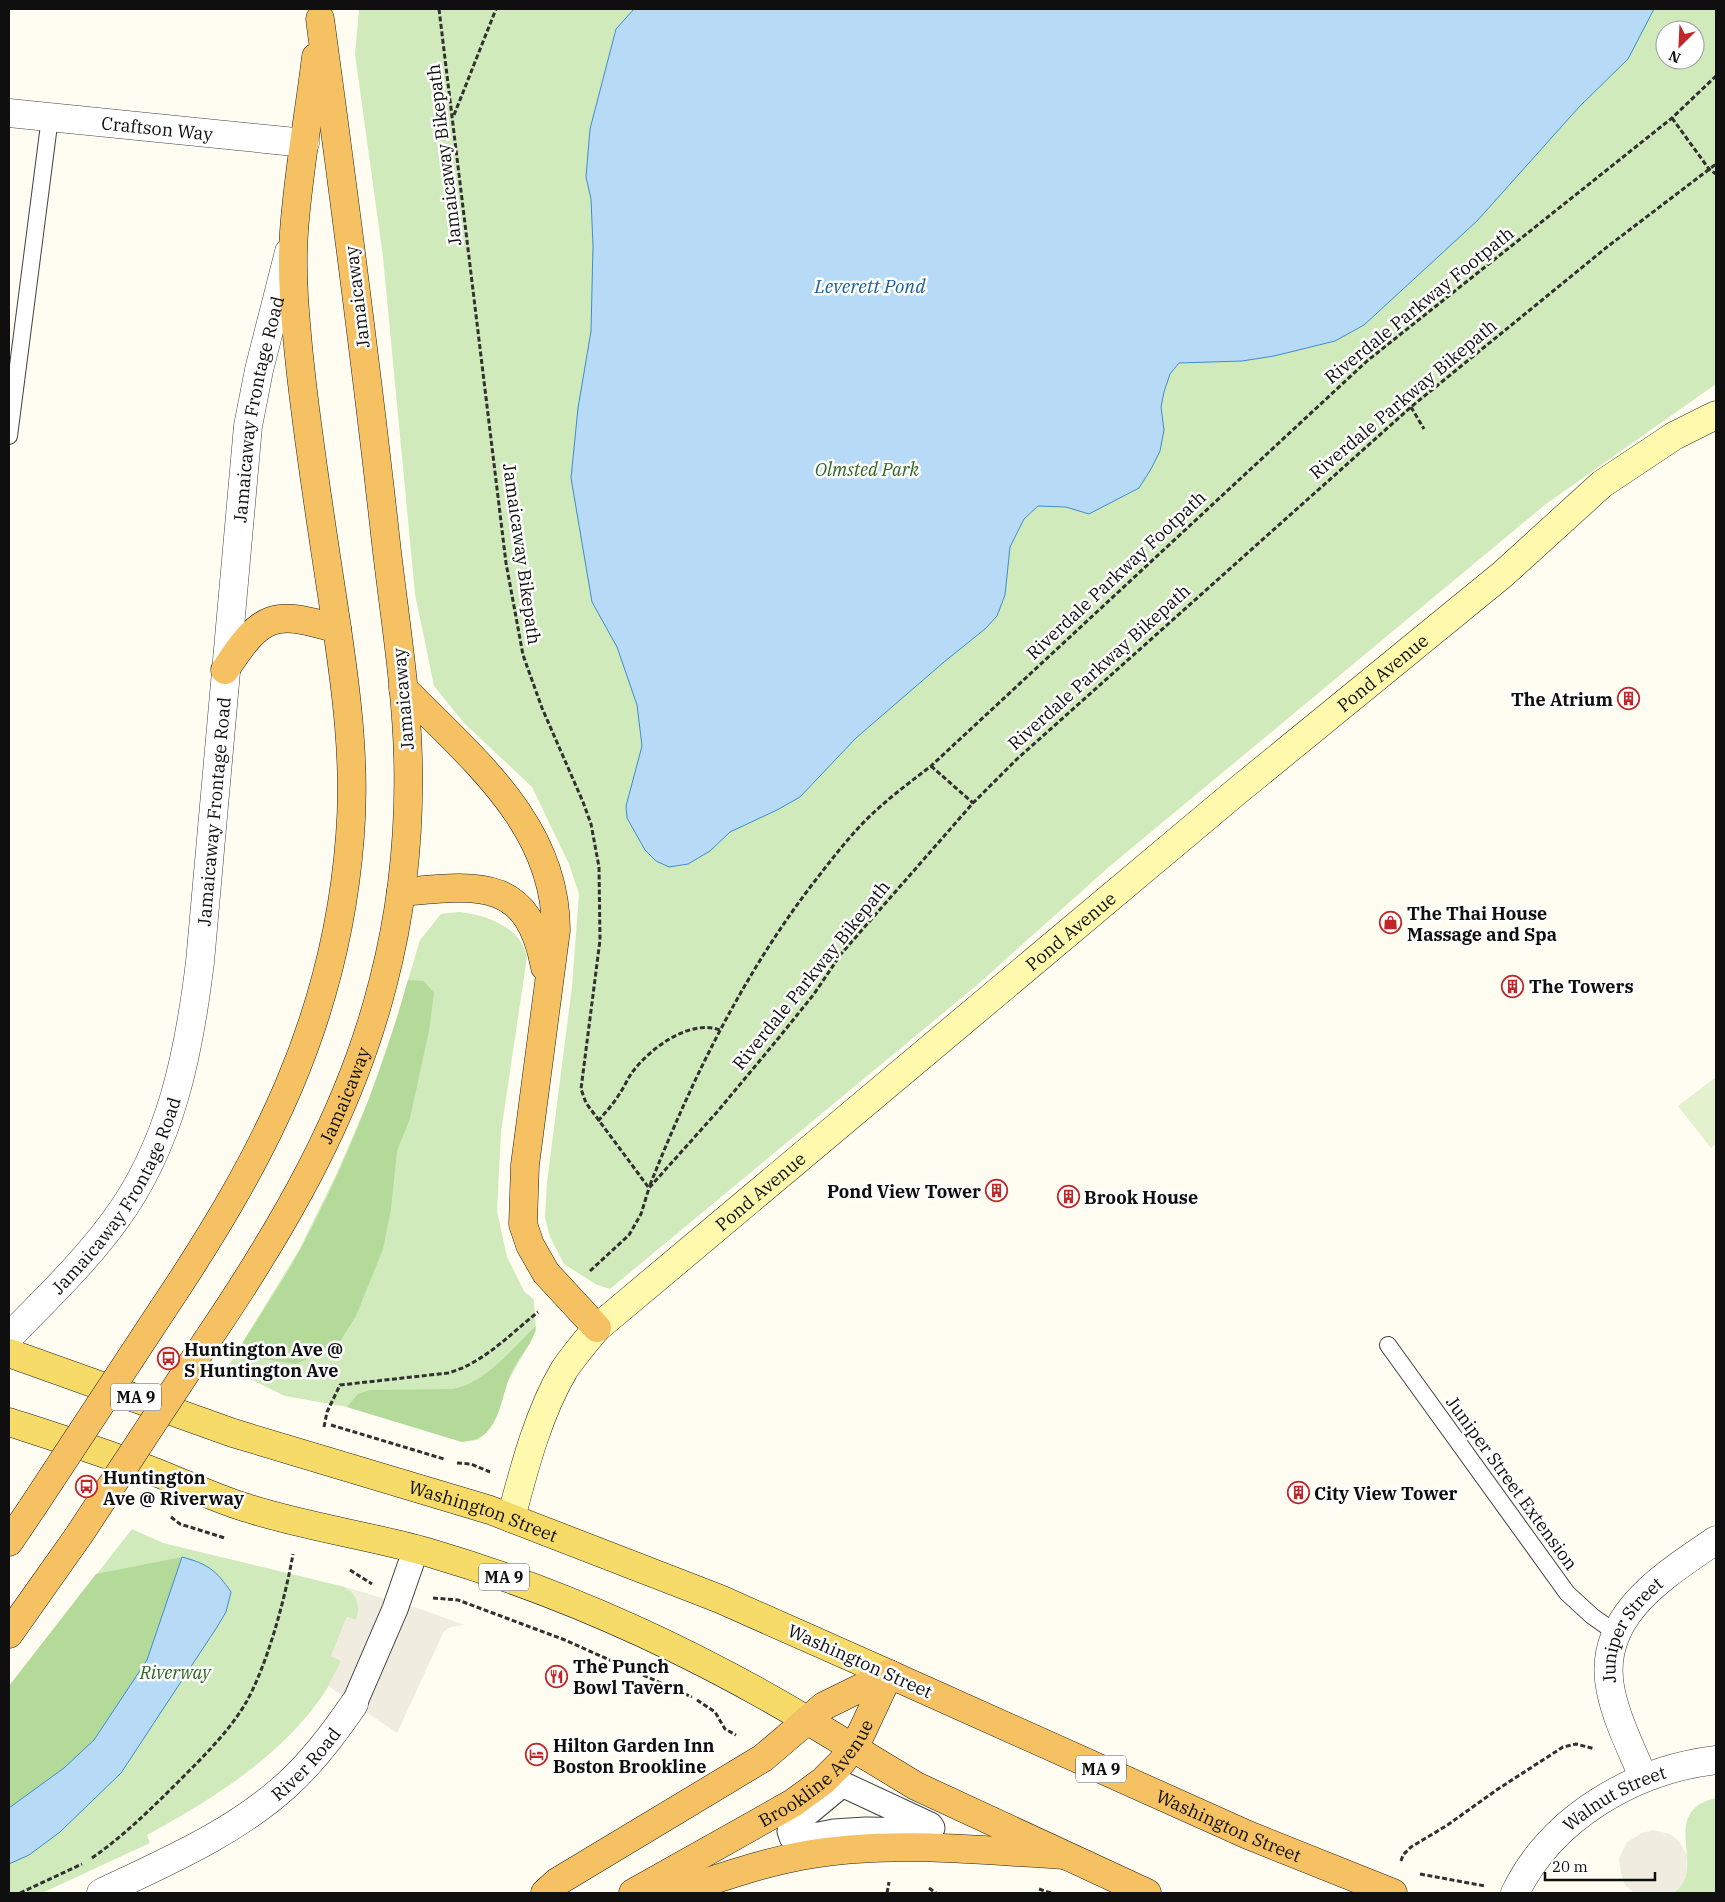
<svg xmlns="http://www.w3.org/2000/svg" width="1725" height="1902" font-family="'IBM Plex Serif',serif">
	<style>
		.green { fill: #d1eabb; fill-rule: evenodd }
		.forest { fill: #b4da9a }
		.pitch { fill: #e3f1cd }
		.plaza { fill: #f0ece0 }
		.water { fill: #b7dbf6; stroke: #3e8dcc }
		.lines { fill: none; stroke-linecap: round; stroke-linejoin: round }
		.service-casing { stroke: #424242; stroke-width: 18 }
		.pedestrian-casing { stroke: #424242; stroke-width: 27 }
		.minor-casing { stroke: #424242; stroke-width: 29 }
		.tertiary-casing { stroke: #424242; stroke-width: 29 }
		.secondary-casing { stroke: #313131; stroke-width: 29 }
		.primary-casing { stroke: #202020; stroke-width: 29 }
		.trunk-casing { stroke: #202020; stroke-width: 29 }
		.path { stroke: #313131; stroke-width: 3; stroke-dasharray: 5 2.5; stroke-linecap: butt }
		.service { stroke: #fff; stroke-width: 16 }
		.pedestrian { stroke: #fff; stroke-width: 25 }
		.minor { stroke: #fff; stroke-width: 28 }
		.tertiary { stroke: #fff; stroke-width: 28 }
		.secondary { stroke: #fef9ad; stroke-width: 28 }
		.primary { stroke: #f7db69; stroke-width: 28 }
		.trunk { stroke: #f5c162; stroke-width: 28 }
		.trunk-bridge-casing { stroke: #202020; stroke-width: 29; stroke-linecap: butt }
		.trunk-bridge { stroke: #f5c162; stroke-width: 28 }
		.labels { text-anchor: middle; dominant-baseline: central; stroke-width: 5; stroke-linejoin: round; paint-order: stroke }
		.shield { fill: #fff; stroke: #575757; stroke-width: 1 }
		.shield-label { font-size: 16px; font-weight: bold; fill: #0f0f0f }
		.street-label { font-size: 18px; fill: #0f0f0f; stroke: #fff }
		.park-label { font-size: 18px; font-style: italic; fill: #2b671f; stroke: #fff }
		.poi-label { font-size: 18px; font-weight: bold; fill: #0f0f0f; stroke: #fff; text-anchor: start }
		.water-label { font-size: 19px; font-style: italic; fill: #185fa1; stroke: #fff }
	</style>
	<rect width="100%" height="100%" fill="#fffdf1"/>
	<g class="green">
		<path d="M359 9H1716V384L1546 504 1110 866 977 985 610 1289 597 1285 564 1264 550 1237 545 1217 547 1182 572 987 579 894 569 864 532 787 464 723 434 686 415 594 383 257 355 54ZM1665 30H1695V60H1665Z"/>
		<path d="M459 912C480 914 505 922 519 939 523 944 525 951 527 957L501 1132 497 1211 507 1257 524 1291 534 1300 536 1331 506 1385 493 1423 486 1433 477 1440 462 1442 347 1407 285 1396 227 1368 299 1250 336 1175 369 1099 396 1021 420 940 441 914Z"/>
		<path d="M132 1529 163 1543 345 1587C358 1595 362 1606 356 1620L347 1617 331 1656 342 1661C306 1741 221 1795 147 1835L150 1843 42 1893H9V1686Z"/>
		<path d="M1716 1798V1893H1673C1710 1869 1656 1812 1716 1798Z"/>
	</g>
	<g class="forest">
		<path d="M408 980 424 981 434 993 429 1031 410 1118 397 1151 391 1209 383 1249 356 1316 337 1346 296 1364 250 1357 244 1359V1351L240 1347C260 1315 282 1283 300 1250 346 1165 382 1073 408 980Z"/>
		<path d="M536 1326C534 1343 521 1354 513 1369 503 1389 502 1417 486 1433 479 1440 471 1440 462 1442L347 1407 358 1394 370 1390 453 1389C487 1382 512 1348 536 1326Z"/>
		<polygon points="182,1557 147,1660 94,1740 64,1768 9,1808 9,1686 96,1574"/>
	</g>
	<polygon class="pitch" points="1716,1077 1716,1144 1711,1148 1678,1106"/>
	<g class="plaza">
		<polygon points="342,1586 420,1609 465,1625 451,1627 444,1631 397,1733 328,1686 341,1661 331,1656 343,1626 347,1617 356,1620 359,1611 355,1595"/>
		<polygon points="1653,1830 1670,1834 1679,1841 1687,1855 1686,1877 1681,1886 1673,1893 1634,1893 1625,1885 1621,1874 1619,1858 1627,1842 1642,1833"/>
	</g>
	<g class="water">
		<polygon points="634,9 1654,9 1628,59 1579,107 1477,221 1364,325 1335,341 1274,356 1242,361 1179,363 1170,374 1164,392 1161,407 1164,430 1160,451 1151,469 1139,488 1089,514 1066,507 1038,506 1024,519 1010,547 1005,595 997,616 985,629 944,662 856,738 800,797 777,810 730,832 710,851 688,864 669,867 656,861 645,850 627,818 626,806 642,746 637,705 617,647 592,602 571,478 578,408 591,331 593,246 591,199 586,177 590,129 616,29"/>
		<path d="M182 1557C208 1564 216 1570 231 1592L226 1612 217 1627 121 1773 60 1832 29 1855 9 1864V1808L64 1768 94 1740 147 1660Z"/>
	</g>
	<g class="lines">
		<defs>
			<g id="service">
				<polyline points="9,436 50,117"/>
				<polyline points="1388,1345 1567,1593 1592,1616 1616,1633"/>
			</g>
			<g id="pedestrian">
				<polyline points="354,1704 395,1609 416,1549"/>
				<polygon points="844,1785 930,1825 932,1828 928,1831 866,1830 834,1832 798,1839 792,1837 790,1831 793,1825 840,1786"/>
			</g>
			<g id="minor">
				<path id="s1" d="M9 113 305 143"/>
				<path id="s2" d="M9 1337C46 1299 85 1262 116 1219 171 1144 189 1053 200 962L248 426 259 370 289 252"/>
				<path id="s3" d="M1643 1777C1632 1750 1617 1721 1611 1692 1594 1617 1665 1575 1716 1540"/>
				<path id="s4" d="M101 1893C166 1862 235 1833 289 1783 314 1760 335 1732 354 1704"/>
			</g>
			<g id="tertiary">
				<path id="s5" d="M1515 1893C1552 1817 1634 1770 1716 1760"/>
			</g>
			<g id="secondary">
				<path id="s6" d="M511 1518C524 1469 538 1414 564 1370 574 1355 586 1341 597 1328L1236 792 1503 574 1602 484 1674 436 1716 415"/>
			</g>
			<g id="primary">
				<path id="s7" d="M9 1353 233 1433 490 1510 720 1599 889 1674"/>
				<path d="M9 1422C52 1436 96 1450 139 1466 176 1479 210 1497 247 1508 306 1527 367 1535 427 1552 560 1591 688 1649 807 1720"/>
			</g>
			<g id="trunk">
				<path d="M225 670C262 613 274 610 337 629"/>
				<path d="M403 688C471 758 556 824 556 930L525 1165 523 1224 530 1245 546 1273 597 1328"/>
				<path d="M401 892C477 885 528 876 545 967"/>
				<path d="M163 1309C264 1158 336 1021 350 836 356 762 346 688 335 615 322 529 308 443 299 356 295 315 291 273 294 232 298 174 309 115 316 57"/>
				<path id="s8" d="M208 1339C283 1228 350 1114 383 983 402 910 410 833 408 758 406 680 392 602 384 525 365 356 343 188 320 19"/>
				<polyline points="9,1542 32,1508"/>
				<polyline points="9,1634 79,1535"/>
				<path id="s9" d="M889 1674 1248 1835 1393 1893"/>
				<polyline points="807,1720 916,1786 1147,1893"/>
				<polyline points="545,1893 557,1882 763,1758 824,1706 889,1674"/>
				<path id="s10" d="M633 1893 793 1803 823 1781 841 1763 858 1740 889 1674"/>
				<path d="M673 1893C715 1880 757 1864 801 1856 888 1840 976 1850 1064 1855"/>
			</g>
		</defs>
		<use href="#service" class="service-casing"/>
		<use href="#pedestrian" class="pedestrian-casing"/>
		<use href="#minor" class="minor-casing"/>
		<use href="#tertiary" class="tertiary-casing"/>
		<use href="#secondary" class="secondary-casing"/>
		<use href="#primary" class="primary-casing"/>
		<use href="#trunk" class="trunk-casing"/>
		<g class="path">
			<polyline points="439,9 506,563 523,655 542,708 583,802 591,824 599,867 600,940 581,1089 586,1103 649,1188"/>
			<polyline points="454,115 496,9"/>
			<polyline points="1672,118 1709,169 1716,174"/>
			<polyline points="1411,407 1424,429"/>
			<polyline points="931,766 973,803"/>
			<path d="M598 1121C606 1112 614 1103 620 1093 625 1086 628 1077 634 1070 652 1047 690 1019 720 1030"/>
			<path d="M650 1185C692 1079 742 977 811 886 829 863 846 840 867 819 886 800 909 783 931 766L1367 361 1672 118 1716 76"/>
			<polyline points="590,1271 629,1235 641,1214 649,1188 717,1112 777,1040 814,994 841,954 973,803 1017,759 1411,407 1607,247 1716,164"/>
			<polyline points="331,1425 444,1459"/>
			<path d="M324 1427 327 1412 340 1385 448 1373C484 1363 510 1334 538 1312"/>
			<polyline points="457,1463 471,1464 490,1472"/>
			<polyline points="171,1517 180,1524 225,1538"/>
			<polyline points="350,1570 372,1584"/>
			<polyline points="433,1598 458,1600 565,1640 692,1697"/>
			<polyline points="697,1700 715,1712 725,1729 736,1735"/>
			<path d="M92 1858C125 1835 153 1807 182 1778 205 1755 227 1733 244 1706 267 1667 285 1599 293 1554"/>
			<polyline points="1401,1861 1403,1855 1411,1847 1446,1826 1498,1789 1563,1747 1576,1744 1595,1749"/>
			<polyline points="1420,1874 1485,1886"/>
			<polyline points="929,1888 936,1893"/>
			<polyline points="1039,1889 1051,1893"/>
			<polyline points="20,1893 82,1864"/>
			<polyline points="887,1893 889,1882"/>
		</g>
		<use href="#service" class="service"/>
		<use href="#pedestrian" class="pedestrian"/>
		<use href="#minor" class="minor"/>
		<use href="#tertiary" class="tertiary"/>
		<use href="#secondary" class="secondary"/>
		<use href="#primary" class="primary"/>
		<use href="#trunk" class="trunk"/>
		<defs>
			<g id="trunk-bridge">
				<polyline points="32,1508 163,1309"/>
				<polyline points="79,1535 208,1339"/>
			</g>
		</defs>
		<use href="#trunk-bridge" class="trunk-bridge-casing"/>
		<use href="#trunk-bridge" class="trunk-bridge"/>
	</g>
	<defs>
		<symbol id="building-ring" viewBox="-11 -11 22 22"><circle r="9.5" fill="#fff" stroke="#bf2728" stroke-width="1.5"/><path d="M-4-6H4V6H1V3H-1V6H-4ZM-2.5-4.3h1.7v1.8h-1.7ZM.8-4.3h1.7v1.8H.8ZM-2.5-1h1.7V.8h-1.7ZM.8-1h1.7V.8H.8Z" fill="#bf2728"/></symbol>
		<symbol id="shop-ring" viewBox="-11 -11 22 22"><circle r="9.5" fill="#fff" stroke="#bf2728" stroke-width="1.5"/><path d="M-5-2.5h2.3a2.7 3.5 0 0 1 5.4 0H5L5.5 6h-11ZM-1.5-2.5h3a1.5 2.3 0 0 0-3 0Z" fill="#bf2728"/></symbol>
		<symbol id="bus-ring" viewBox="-11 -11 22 22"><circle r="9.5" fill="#fff" stroke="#bf2728" stroke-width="1.5"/><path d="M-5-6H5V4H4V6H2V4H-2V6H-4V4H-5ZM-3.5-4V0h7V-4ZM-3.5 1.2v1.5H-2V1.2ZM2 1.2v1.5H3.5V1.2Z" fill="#bf2728"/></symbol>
		<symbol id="restaurant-ring" viewBox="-11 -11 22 22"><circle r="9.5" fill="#fff" stroke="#bf2728" stroke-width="1.5"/><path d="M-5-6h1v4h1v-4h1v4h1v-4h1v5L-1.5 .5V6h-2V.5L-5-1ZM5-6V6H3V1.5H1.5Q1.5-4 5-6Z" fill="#bf2728"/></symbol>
		<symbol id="hotel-ring" viewBox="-11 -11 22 22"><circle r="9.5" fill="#fff" stroke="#bf2728" stroke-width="1.5"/><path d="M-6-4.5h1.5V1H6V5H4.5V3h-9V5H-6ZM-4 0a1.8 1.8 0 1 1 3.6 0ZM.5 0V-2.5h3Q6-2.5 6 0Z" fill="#bf2728"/></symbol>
	</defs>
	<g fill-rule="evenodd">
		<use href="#building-ring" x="1616" y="686" width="25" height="25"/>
		<use href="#shop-ring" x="1378" y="910" width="25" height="25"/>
		<use href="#building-ring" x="1500" y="974" width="25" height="25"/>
		<use href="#building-ring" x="984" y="1178" width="25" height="25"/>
		<use href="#building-ring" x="1056" y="1184" width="25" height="25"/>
		<use href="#bus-ring" x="156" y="1346" width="25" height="25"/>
		<use href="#bus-ring" x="74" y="1474" width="25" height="25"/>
		<use href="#building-ring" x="1286" y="1480" width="25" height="25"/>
		<use href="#restaurant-ring" x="544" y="1664" width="25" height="25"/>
		<use href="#hotel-ring" x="524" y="1742" width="25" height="25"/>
	</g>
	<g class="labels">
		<g class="shield">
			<rect x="111" y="1383.5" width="50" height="27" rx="4"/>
			<rect x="479" y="1563.5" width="50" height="27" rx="4"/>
			<rect x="1076" y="1755.5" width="50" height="27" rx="4"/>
		</g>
		<g class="shield-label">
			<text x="136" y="1397">MA 9</text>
			<text x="504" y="1577">MA 9</text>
			<text x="1101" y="1769">MA 9</text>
		</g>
		<g class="street-label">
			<text stroke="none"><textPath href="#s1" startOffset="149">Craftson Way</textPath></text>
			<text transform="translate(444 155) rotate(-97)">Jamaicaway Bikepath</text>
			<text transform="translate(357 297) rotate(-97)">Jamaicaway</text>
			<text transform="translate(1419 305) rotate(-39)">Riverdale Parkway Footpath</text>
			<text transform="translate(1403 399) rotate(-40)">Riverdale Parkway Bikepath</text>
			<text stroke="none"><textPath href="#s2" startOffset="989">Jamaicaway Frontage Road</textPath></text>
			<text transform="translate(522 554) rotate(82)">Jamaicaway Bikepath</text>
			<text transform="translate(1116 575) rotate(-43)">Riverdale Parkway Footpath</text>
			<text transform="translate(1099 667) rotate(-42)">Riverdale Parkway Bikepath</text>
			<text stroke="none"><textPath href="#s6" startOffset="1234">Pond Avenue</textPath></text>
			<text transform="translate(403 699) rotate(-95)">Jamaicaway</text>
			<text stroke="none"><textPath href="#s2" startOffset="584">Jamaicaway Frontage Road</textPath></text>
			<text stroke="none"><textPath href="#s6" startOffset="829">Pond Avenue</textPath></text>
			<text transform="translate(811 975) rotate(-51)">Riverdale Parkway Bikepath</text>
			<text stroke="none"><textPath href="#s8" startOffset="280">Jamaicaway</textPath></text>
			<text stroke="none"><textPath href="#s6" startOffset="424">Pond Avenue</textPath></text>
			<text stroke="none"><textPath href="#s2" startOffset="180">Jamaicaway Frontage Road</textPath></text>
			<text transform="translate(1512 1483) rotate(54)">Juniper Street Extension</text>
			<text stroke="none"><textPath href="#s7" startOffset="500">Washington Street</textPath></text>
			<text stroke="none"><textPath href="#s3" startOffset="160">Juniper Street</textPath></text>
			<text transform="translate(860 1661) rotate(24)">Washington Street</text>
			<text stroke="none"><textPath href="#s4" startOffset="244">River Road</textPath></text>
			<text stroke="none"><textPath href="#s10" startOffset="221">Brookline Avenue</textPath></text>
			<text stroke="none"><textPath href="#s5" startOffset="141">Walnut Street</textPath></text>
			<text stroke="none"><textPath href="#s9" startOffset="372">Washington Street</textPath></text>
		</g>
		<g class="park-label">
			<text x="867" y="469">Olmsted Park</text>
			<text x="175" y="1672">Riverway</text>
		</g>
		<g class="poi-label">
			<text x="1613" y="699" text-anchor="end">The Atrium</text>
			<text x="1407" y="913">The Thai House<tspan x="1407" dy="21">Massage and Spa</tspan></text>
			<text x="1529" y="986">The Towers</text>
			<text x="981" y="1191" text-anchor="end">Pond View Tower</text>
			<text x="1084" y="1197">Brook House</text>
			<text x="184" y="1349">Huntington Ave @<tspan x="184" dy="21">S Huntington Ave</tspan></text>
			<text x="103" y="1477">Huntington<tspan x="103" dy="21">Ave @ Riverway</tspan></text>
			<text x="1314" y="1493">City View Tower</text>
			<text x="573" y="1666">The Punch<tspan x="573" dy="21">Bowl Tavern</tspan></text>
			<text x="553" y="1745">Hilton Garden Inn<tspan x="553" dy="21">Boston Brookline</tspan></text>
		</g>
		<g class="water-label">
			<text x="870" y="286">Leverett Pond</text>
		</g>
	</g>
	<rect width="1725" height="1902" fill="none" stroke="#0f0f0f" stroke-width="20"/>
	<g transform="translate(1680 45) rotate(204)"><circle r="24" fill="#ffffff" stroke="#9f9f9f"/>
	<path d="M0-4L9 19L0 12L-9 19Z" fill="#bf2728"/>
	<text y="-8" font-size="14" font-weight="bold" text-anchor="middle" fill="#0f0f0f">N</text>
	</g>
	<path d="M1545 1872v8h110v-8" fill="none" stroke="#0f0f0f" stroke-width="2.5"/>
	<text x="1552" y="1872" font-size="15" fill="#0f0f0f" stroke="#ffffff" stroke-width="4" paint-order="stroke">20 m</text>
</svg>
